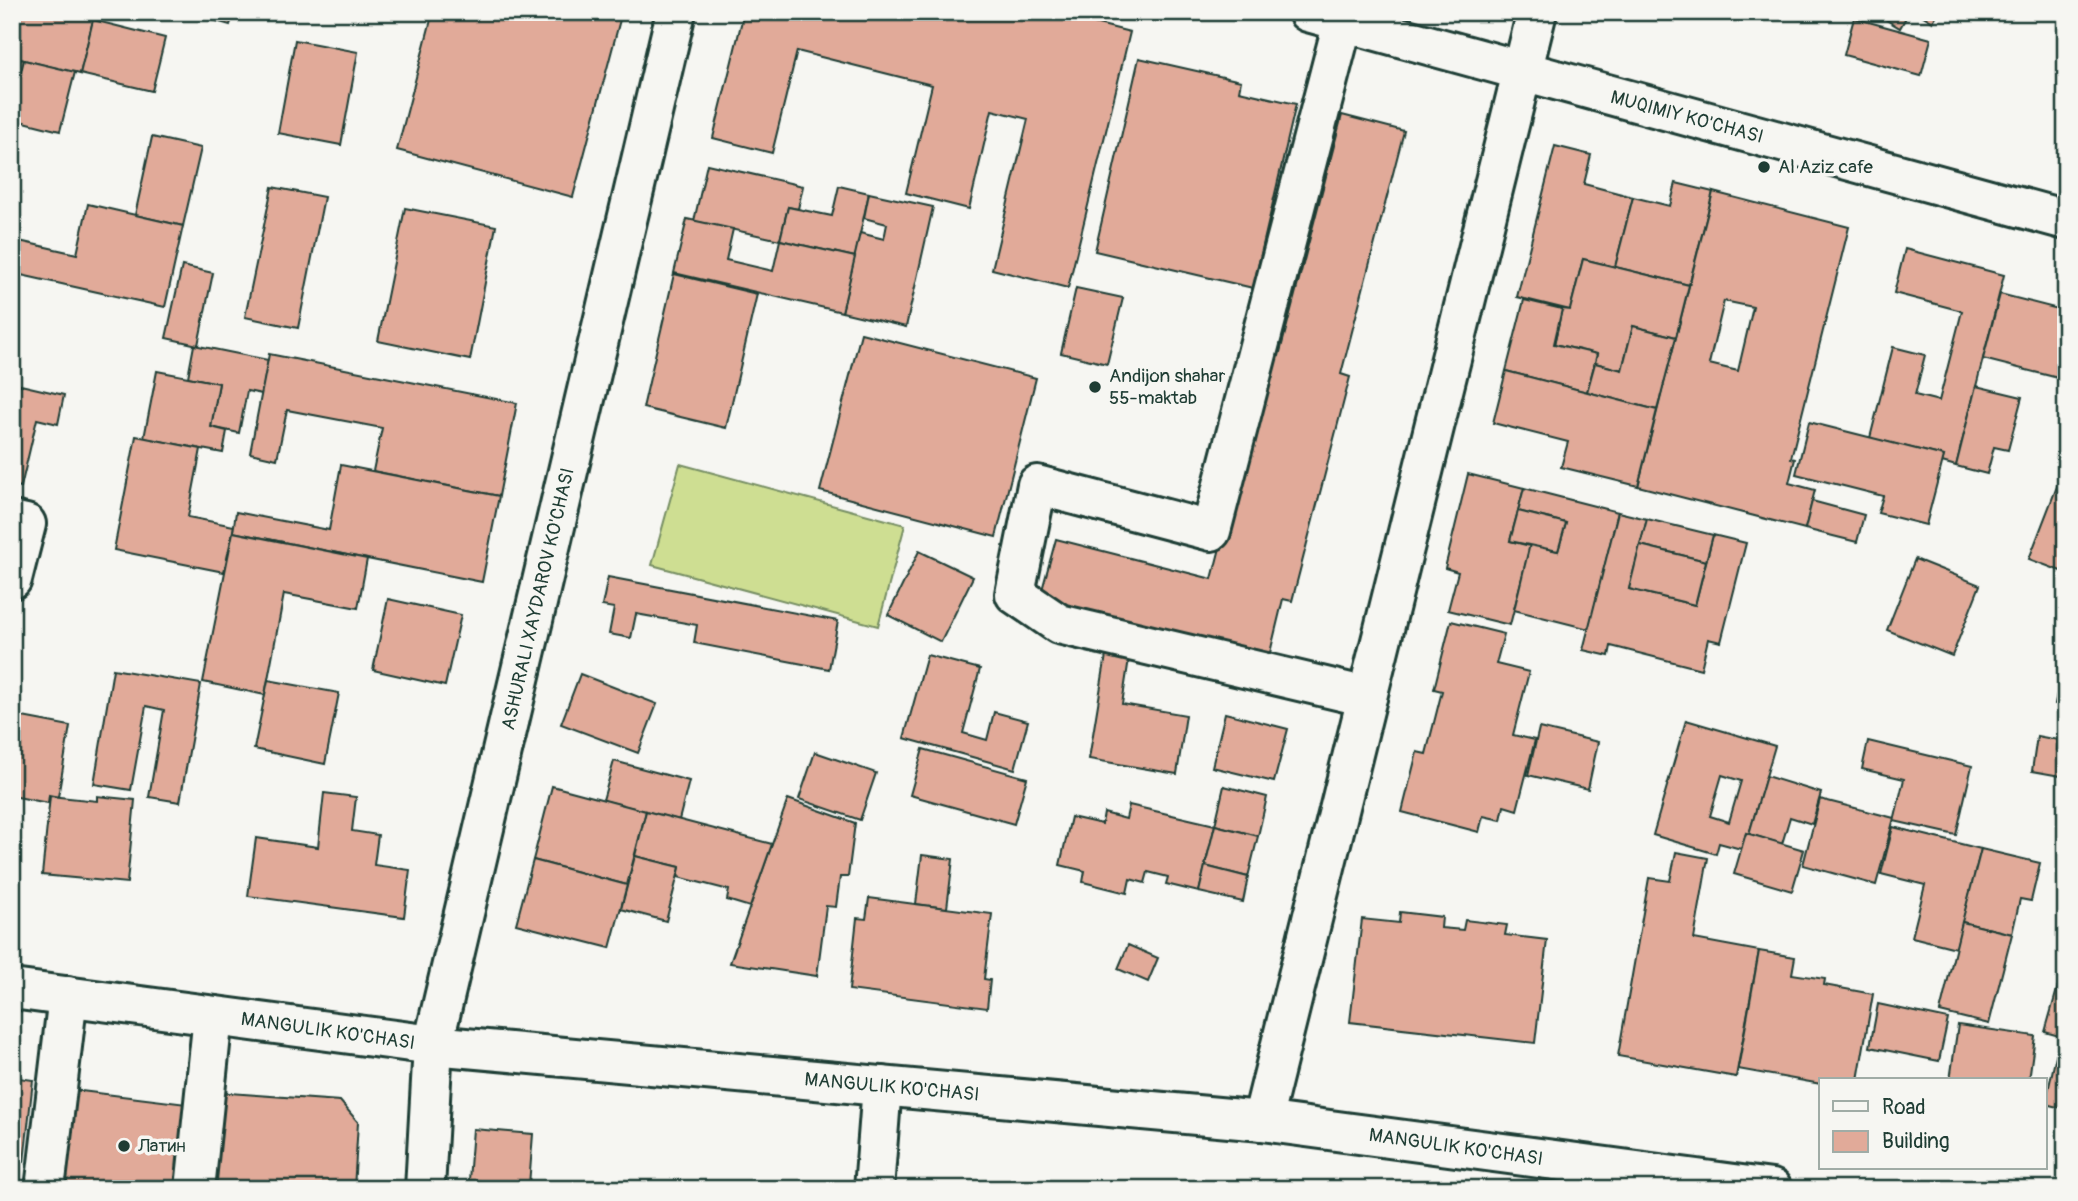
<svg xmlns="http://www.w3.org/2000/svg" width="2078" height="1201" font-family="Pangolin,sans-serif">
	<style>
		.pitch { fill: #cede92; stroke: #768e63; stroke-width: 2 }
		.building { fill: #e1aa99; stroke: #1f3d34; stroke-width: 2; fill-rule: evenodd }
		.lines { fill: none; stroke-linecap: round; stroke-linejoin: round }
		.minor-casing { stroke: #1f3d34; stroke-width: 44 }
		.minor { stroke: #f6f6f2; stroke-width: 38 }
		.poi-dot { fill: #1f3d34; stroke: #f6f6f2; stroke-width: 2.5 }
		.labels { text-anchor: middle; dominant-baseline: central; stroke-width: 7; stroke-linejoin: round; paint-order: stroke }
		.street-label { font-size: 19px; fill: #1f3d34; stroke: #f6f6f2 }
		.poi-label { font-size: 19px; fill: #1f3d34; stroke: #f6f6f2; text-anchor: start }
	</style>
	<rect width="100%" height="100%" fill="#f6f6f2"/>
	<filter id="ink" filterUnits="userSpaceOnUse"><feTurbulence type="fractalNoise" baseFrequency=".0143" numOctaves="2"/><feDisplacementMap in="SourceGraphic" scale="14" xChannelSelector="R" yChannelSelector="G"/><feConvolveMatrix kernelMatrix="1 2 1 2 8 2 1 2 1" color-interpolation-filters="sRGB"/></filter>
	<g filter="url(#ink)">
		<polygon class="pitch" points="680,464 905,525 878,626 652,565"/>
		<g class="building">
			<polygon points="12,12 95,12 80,74 12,57"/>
			<polygon points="185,12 234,12 230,25"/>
			<polygon points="433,12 622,12 573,197 397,150"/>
			<polygon points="744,12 1050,12 1130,32 1068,288 992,269 1028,119 992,110 969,209 906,193 932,85 797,51 772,153 713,138"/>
			<polygon points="1775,12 1802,12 1800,19"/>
			<polygon points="1873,12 1909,12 1900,28"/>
			<polygon points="1917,12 1938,12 1933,22"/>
			<polygon points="1854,18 1931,39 1921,76 1844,55"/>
			<polygon points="93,20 165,38 152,91 80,74"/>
			<polygon points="295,40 358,52 341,145 278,133"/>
			<polygon points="12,57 24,60 12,106"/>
			<polygon points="1139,58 1241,81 1239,91 1296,104 1253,288 1095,251"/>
			<polygon points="24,60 75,72 60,131 12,119 12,106"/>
			<polygon points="1342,115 1404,131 1341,374 1350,377 1292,601 1283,599 1268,661 1039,601 1056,539 1212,579 1270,354 1279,356"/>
			<polygon points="152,137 201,148 183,226 135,215"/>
			<polygon points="1555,146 1591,155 1584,184 1633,197 1615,267 1583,259 1570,310 1517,297"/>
			<polygon points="707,164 803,186 798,209 788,207 780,240 694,221"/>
			<polygon points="1676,183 1713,192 1689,285 1615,267 1633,197 1670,206"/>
			<polygon points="839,186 869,193 855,257 780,240 788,207 832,216"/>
			<polygon points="272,187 324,197 298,328 245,317"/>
			<path d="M1713 192 1849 227 1791 458 1795 459 1789 483 1815 490 1805 529 1638 486ZM1724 301 1753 307 1738 371 1709 364Z"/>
			<polygon points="869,193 933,207 906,327 842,312 860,233 884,239 887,224 864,218"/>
			<polygon points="88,204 183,226 165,307 12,273 19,241 77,254"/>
			<polygon points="405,208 496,226 470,360 378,341"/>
			<polygon points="687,219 733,229 726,260 773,271 780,240 855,257 842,312 674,273"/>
			<polygon points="1905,249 2004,275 1956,466 1942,462 1944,456 1870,438 1893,347 1925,355 1915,395 1939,401 1962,311 1894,293"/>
			<polygon points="1583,259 1689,285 1676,337 1633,326 1622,370 1595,363 1597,354 1554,344 1562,309 1570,310"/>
			<polygon points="182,266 213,273 198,345 166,338"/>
			<polygon points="674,274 757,294 726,428 643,408"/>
			<polygon points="1076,288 1123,298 1107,364 1061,353"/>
			<polygon points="2000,294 2066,311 2066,380 1983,359"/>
			<polygon points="1524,300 1562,309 1554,344 1597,354 1587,392 1506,371"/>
			<polygon points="1633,326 1676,337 1657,410 1587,392 1595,363 1622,370"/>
			<polygon points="861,333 1036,378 996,537 820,491"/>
			<polygon points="194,345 268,360 262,394 247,391 239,433 211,427 219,383 188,377"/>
			<polygon points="269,354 517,403 499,496 373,471 382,428 287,410 277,459 250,453"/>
			<polygon points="157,371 219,383 211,427 227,431 223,453 144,438"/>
			<polygon points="1506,371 1657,410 1638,486 1561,467 1568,442 1493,423"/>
			<polygon points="12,383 64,395 58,424 37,419 21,487 12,485"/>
			<polygon points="1976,386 2022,397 2008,450 1994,447 1987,474 1956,466"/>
			<polygon points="1809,422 1944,456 1926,525 1878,513 1883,496 1796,474"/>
			<polygon points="136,436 201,449 188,517 234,526 224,572 114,550"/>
			<polygon points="2066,463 2066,573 2029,559"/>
			<polygon points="341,465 499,496 482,582 233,532 236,512 329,530"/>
			<polygon points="1468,474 1524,488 1510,541 1530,546 1510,625 1448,610 1458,572 1445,568"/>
			<polygon points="1524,488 1618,512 1589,629 1514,610 1530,544 1558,551 1566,523 1518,511"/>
			<polygon points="1812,501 1864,515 1857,542 1805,529"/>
			<polygon points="1518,511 1566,523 1558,551 1510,541"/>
			<polygon points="1618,512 1647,519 1629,589 1695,605 1713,535 1746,543 1721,642 1708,639 1701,669 1611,646 1609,656 1583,650"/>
			<polygon points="1647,519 1713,535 1706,561 1640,545"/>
			<polygon points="233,532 367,559 358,608 284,594 265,695 203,682"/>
			<polygon points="1640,545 1706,561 1695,605 1629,589"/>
			<polygon points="919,551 973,577 941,642 888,615"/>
			<polygon points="1915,559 1980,585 1952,656 1887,630"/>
			<polygon points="608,577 838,621 829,669 694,643 697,625 636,614 631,638 609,634 614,608 602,606"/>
			<polygon points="388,599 461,615 445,686 373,670"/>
			<polygon points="1451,621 1504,634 1496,664 1529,672 1513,735 1535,740 1517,810 1504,806 1501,820 1483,816 1479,832 1402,812 1417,752 1426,754 1442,691 1434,689"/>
			<polygon points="1107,649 1130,652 1122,704 1186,715 1177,774 1089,759"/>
			<polygon points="927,655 980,669 963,733 987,740 994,712 1028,721 1015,769 904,738"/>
			<polygon points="2062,668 2066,669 2066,706 2055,704"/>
			<polygon points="113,669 201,684 180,802 149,797 164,710 146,706 131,790 94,784"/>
			<polygon points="580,674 657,704 638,753 561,724"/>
			<polygon points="268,680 339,693 325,764 254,749"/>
			<polygon points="1225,713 1288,729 1274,782 1212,767"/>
			<polygon points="12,715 70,726 58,797 49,795 48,803 12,796"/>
			<path d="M1686 720 1775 746 1749 834 1746 833 1741 849 1719 843 1716 854 1653 835ZM1722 775 1741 781 1729 822 1710 816Z"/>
			<polygon points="1539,728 1598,742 1588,789 1528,775"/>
			<polygon points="2037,736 2058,740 2057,750 2066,751 2066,777 2032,771"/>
			<polygon points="1868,741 1972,766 1956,835 1894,821 1904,779 1862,769"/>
			<polygon points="923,749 1027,778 1014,824 910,795"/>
			<polygon points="815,752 876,773 860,820 799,799"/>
			<polygon points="614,761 689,781 679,820 603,800"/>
			<polygon points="1766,776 1821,793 1812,824 1790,817 1782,844 1749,834"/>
			<polygon points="552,786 646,811 627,885 533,860"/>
			<polygon points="1224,786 1267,797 1258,836 1215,825"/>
			<polygon points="324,793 356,797 352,831 378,835 374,865 410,870 404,917 248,896 256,838 318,847"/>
			<polygon points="50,796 97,801 97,796 135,800 127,883 42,875"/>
			<polygon points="788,799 855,823 848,877 840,877 836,907 826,906 817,976 730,963"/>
			<polygon points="1820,799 1894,818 1876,885 1803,865"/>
			<polygon points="1129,805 1215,825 1199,892 1166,884 1168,877 1148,872 1145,883 1130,879 1127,893 1083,882 1085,871 1060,865 1071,817 1102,824 1104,813 1126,819"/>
			<polygon points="646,811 772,844 750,907 727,900 729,890 678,877 680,867 635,856"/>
			<polygon points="1215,825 1258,836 1248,877 1205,866"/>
			<polygon points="1893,827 1981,849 1956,948 1912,937 1925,885 1881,874"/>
			<polygon points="1746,833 1804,850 1792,891 1734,874"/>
			<polygon points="1981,849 2040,863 2031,901 2020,899 2012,934 1962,922"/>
			<polygon points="1676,852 1708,858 1694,939 1759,951 1736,1077 1618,1056 1649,878 1670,881"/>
			<polygon points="922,855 953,859 947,908 916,904"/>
			<polygon points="635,856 680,867 666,921 621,909"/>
			<polygon points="533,860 627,885 610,948 516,924"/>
			<polygon points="1205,866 1248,877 1243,902 1199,892"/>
			<polygon points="869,898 992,914 984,979 990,980 987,1008 849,990 857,918 866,919"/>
			<polygon points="1400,912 1442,917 1441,928 1463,930 1465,920 1507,925 1505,935 1547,940 1535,1043 1350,1022 1362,919 1399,923"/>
			<polygon points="1962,922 2012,934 1989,1024 1940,1012"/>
			<polygon points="1128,945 1158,958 1148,982 1118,969"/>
			<polygon points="1759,951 1795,957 1792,974 1825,979 1824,985 1873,994 1858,1080 1821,1080 1821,1084 1738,1069"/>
			<polygon points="2062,972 2066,973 2066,1038 2045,1032"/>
			<polygon points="1878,1004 1948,1019 1939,1061 1870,1047"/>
			<polygon points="1958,1025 2035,1036 2029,1080 1950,1080"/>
			<polygon points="2060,1038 2066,1039 2066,1109 2045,1104"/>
			<polygon points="12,1077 33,1080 24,1162 12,1161"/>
			<polygon points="73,1090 187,1104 177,1189 62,1189"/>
			<polygon points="216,1092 340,1101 358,1122 354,1189 210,1189"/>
			<polygon points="473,1129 533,1134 529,1185 469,1180"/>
		</g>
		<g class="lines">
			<defs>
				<g id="minor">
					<polyline points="1308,12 2066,220"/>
					<polyline points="1343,22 1211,531 1037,485 1015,594 1059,624 1367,697"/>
					<polyline points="12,521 26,524 12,579"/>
					<polyline points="12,989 433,1045 1262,1121 1772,1189"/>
					<polyline points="1262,1121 1537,12"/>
					<polyline points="45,1189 68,996"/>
					<polyline points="195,1189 213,1016"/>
					<polyline points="425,1189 433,1045 676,12"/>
					<polyline points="874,1189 882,1086"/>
				</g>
			</defs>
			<use href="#minor" class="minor-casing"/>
			<use href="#minor" class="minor"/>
		</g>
	</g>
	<g class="poi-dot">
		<circle cx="1764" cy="167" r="7"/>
		<circle cx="1095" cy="387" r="7"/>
		<circle cx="124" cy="1146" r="7"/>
	</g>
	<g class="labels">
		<g class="street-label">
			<text transform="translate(1687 117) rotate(15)">MUQIMIY KO'CHASI</text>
			<text transform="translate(538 599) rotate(-77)">ASHURALI XAYDAROV KO'CHASI</text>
			<text transform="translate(328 1031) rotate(8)">MANGULIK KO'CHASI</text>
			<text transform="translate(892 1087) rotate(5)">MANGULIK KO'CHASI</text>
			<text transform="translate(1456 1147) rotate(8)">MANGULIK KO'CHASI</text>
		</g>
		<g class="poi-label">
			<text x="1778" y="167">Al Aziz cafe</text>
			<text x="1109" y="376">Andijon shahar<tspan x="1109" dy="22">55-maktab</tspan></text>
			<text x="138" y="1146">Латин</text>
		</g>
	</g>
	<rect width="2078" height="1201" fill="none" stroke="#f6f6f2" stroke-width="42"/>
	<rect x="21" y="21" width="2036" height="1159" fill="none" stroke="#1f3d34" stroke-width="2.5" filter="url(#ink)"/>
	<rect x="1819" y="1078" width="228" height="91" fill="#f6f6f2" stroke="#a0aca6" stroke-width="2"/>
	<rect x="1833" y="1101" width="35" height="10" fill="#f6f6f2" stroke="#a0aca6" stroke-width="2"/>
	<text x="1882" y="1114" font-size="21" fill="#1f3d34">Road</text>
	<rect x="1833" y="1131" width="35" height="21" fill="#e1aa99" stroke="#a0aca6" stroke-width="2"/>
	<text x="1882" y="1148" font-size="21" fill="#1f3d34">Building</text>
</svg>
